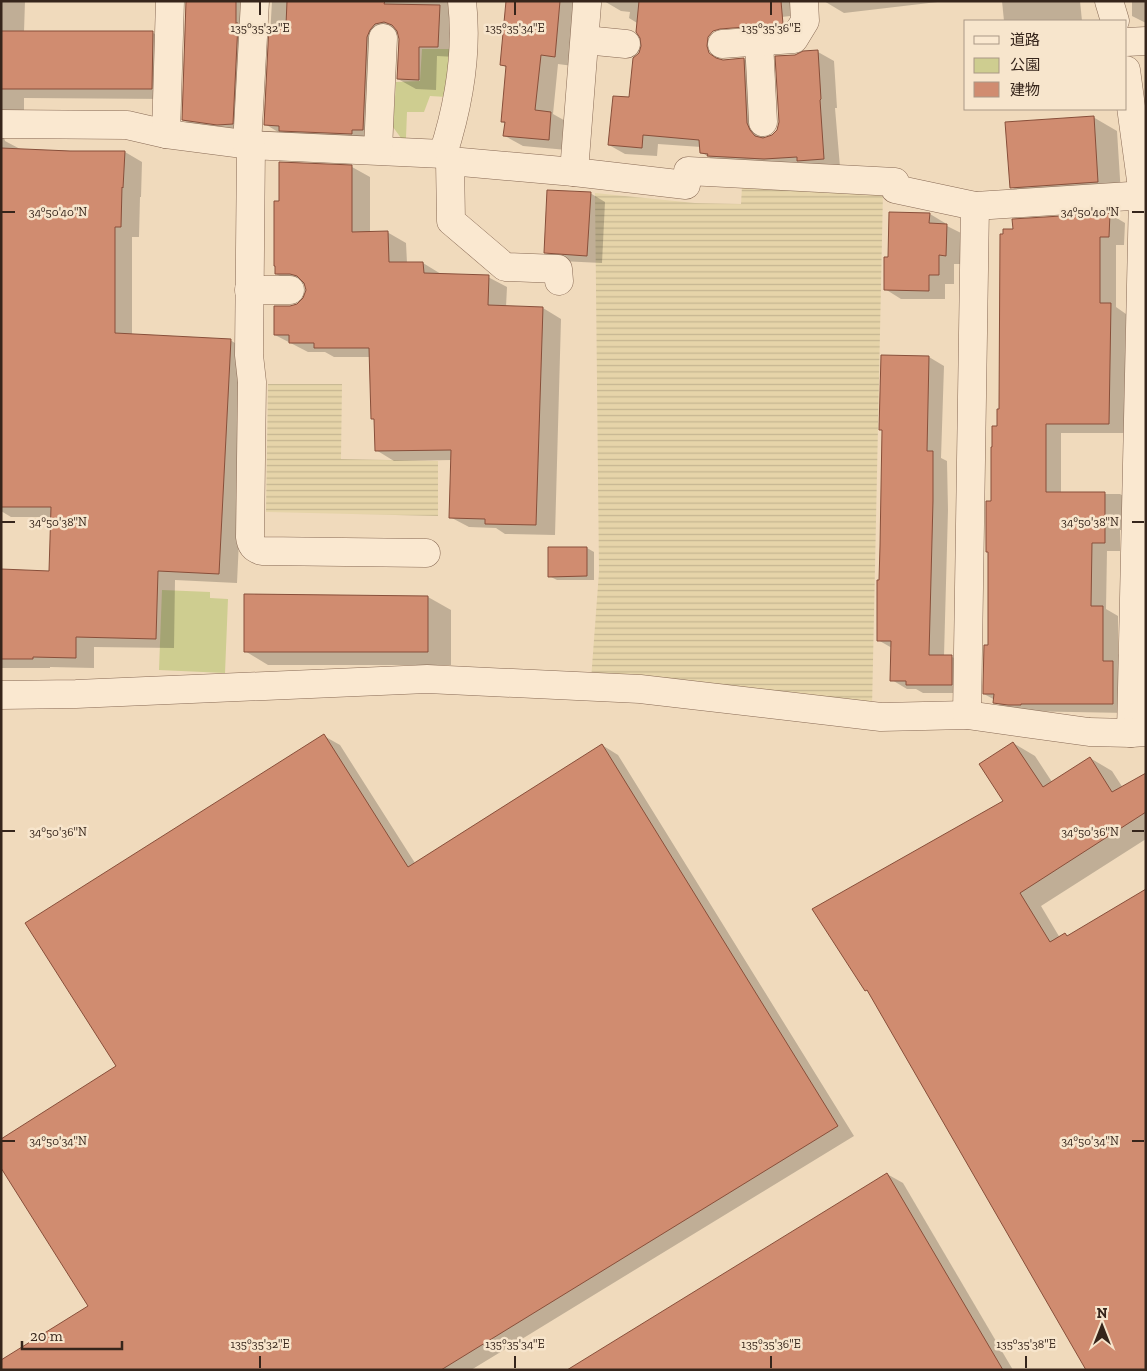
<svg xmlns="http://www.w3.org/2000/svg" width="1147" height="1371" font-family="'Zilla Slab','Noto Sans JP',serif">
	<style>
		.farmland { fill: url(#farmland-rules) }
		.green { fill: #cecd90 }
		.shadow { fill: #0003 }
		.building { fill: #d08c70; stroke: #884f3a }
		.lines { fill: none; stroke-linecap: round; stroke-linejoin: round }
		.minor-casing { stroke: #886a55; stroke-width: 29 }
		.minor { stroke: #fae8d0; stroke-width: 28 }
		.ticks { fill: none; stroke: #36251b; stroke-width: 2 }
		.ticks-label { font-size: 12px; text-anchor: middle; fill: #36251b; stroke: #f7e5cc; stroke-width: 5; stroke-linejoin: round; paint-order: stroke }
	</style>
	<defs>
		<pattern id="farmland-rules" width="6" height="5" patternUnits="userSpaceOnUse" patternTransform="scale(1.25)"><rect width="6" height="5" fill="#e6d4a9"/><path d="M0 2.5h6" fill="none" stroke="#c6b691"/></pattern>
	</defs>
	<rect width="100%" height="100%" fill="#f0dabc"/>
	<g class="farmland">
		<polygon points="742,186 883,192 872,708 591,680 599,572 595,193 695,203 741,204"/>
		<polygon points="268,384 342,384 341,459 438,461 438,516 266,512"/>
	</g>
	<g class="green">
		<polygon points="422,49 453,49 447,97 430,96 424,112 407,112 406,138 401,138 393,127 396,82 420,81"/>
		<polygon points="162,590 210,592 210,598 228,599 225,673 159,670"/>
	</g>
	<g class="shadow">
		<polygon points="1,1 25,1 24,32 153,33 171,43 169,99 24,98 24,118 3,134 5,141 22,150 125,152 142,162 141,197 140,197 139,237 132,237 132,335 230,340 248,351 237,583 175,580 174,648 94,647 94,668 50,667 50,668 1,668 1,570 51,572 52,517 11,517 1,511"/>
		<polygon points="187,1 261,1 250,134 201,130 183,120"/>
		<polygon points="272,1 459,1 456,57 437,56 436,90 416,89 398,79 400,39 399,33 394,34 381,140 283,135 265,124"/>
		<polygon points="507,1 596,1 573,66 558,64 553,114 569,123 567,150 523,146 505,136 506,124 502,122 507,68 501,64"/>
		<polygon points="604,1 797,1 799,15 667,30 647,29 629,18 630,12 621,11"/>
		<polygon points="824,1 946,1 844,13"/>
		<polygon points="1002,1 1080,1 1082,21 1004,21"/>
		<polygon points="1132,1 1146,1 1146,23 1132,16"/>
		<polygon points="818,52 834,61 837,108 835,108 840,167 717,162 701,152 701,147 658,144 657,156 625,154 609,145 630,98 723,61 744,59 760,69 763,133 765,138 773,136 778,130 795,56"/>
		<polygon points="1093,117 1117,131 1121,195 1035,201 1011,187"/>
		<polygon points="352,167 370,177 370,233 387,232 406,243 407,263 423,263 441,274 488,277 507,287 506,307 543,308 561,319 555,535 505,534 496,528 469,527 450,517 452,460 394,461 376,450 375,420 372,418 371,357 334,357 325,352 308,352 275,335 290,307 298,305 304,299 307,291 305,284 295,284 276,274 280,202"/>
		<polygon points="590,193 605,202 602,263 560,261 545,252"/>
		<polygon points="930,214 945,223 945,225 963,234 962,264 954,264 954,284 945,284 945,299 901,299 885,289 890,258"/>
		<polygon points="1110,214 1125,223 1124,245 1116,245 1116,307 1126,314 1125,379 1138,387 1137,433 1061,433 1061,494 1120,494 1136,503 1135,530 1120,530 1120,551 1107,551 1106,609 1118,616 1118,654 1132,662 1128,713 1010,711 995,702 995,700 984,694 989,646 992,502 999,427"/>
		<polygon points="929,357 944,366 941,458 947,461 948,510 944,656 952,657 967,665 966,693 923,693 916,689 907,689 892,680 892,648 878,640 883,431 881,429"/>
		<polygon points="587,548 594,552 594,580 557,580 549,576"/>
		<polygon points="428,597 451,610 451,665 268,665 245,651"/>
		<polygon points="324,736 340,745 415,863 602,745 618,755 854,1136 471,1370 14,1370 90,1307 118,1067"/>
		<polygon points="1013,743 1035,756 1052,782 1090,758 1112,771 1123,788 1146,777 1146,839 1041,906 1060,938 1065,935 1068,937 1146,1370 869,992 865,990 1005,802"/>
		<polygon points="887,1174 903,1183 1013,1370 570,1370"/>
	</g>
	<g class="building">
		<polygon points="186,1 236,1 236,23 238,23 233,124 217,125 182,120"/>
		<polygon points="287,1 385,1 384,4 440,5 438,47 419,47 419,80 397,79 399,39 397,31 392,25 384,22 375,24 370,30 367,37 363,130 352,130 352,134 279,131 279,126 264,125 269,25 286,25"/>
		<polygon points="506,1 560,1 555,57 541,55 535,110 551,112 549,140 503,136 505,122 501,122 506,66 500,65"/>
		<polygon points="639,1 781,1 783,24 720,29 713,31 708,37 707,46 709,53 716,58 723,60 744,58 747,123 750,130 755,136 763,138 772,135 777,130 779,122 775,56 795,55 803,51 818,50 821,99 820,100 824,159 797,161 797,157 764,159 707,156 708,154 700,153 699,140 643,135 642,148 608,145 613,96 629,97 633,58 639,53 641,46 640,38 636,32"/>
		<polygon points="1,31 153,31 152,89 1,89"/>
		<polygon points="1094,116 1098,182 1010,188 1005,122"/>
		<polygon points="1,148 70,151 125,151 123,188 122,187 121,227 115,227 115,333 231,339 219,574 158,571 156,639 76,637 76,658 33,657 33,659 1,659 1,569 49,571 51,507 1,507"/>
		<polygon points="279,162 352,165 352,232 388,231 389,262 423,262 424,273 489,275 488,305 543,307 536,525 485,524 485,519 449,518 451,450 375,451 374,419 371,419 369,348 314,348 314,343 289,343 289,335 274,335 274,306 290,306 297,304 303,298 306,290 304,283 297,276 290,274 275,274 275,266 274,266 274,201 279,201"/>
		<polygon points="547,190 591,192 587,256 544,253"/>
		<polygon points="889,212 930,213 929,223 947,224 946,256 939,255 939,275 929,275 929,291 884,290 884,257 888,257"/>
		<polygon points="1110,213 1109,237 1100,237 1100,303 1111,303 1109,424 1046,424 1046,492 1105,492 1105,543 1092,543 1091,606 1103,606 1103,661 1113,661 1113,704 1021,704 1021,705 1008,705 993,703 994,694 983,694 983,686 984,645 988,645 988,552 986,552 986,501 991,501 991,447 992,447 992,426 997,426 997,409 999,409 1000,234 1003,234 1003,229 1013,229 1012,219"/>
		<polygon points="881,355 929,356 927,451 933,451 933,501 929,655 952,655 952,685 906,685 906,681 890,681 891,641 877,641 877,580 879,580 880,546 882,430 879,430"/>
		<polygon points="548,547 587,547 587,576 548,577"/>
		<polygon points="244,594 428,596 428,652 244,652"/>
		<polygon points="324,734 408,867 602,744 838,1126 441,1370 1,1370 1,1360 88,1306 1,1168 1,1139 116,1066 25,923"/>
		<polygon points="1013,742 1043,787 1090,757 1112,792 1146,773 1146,812 1020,893 1050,942 1065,933 1067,936 1146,889 1146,1370 1086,1370 867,990 865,991 812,909 1003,801 979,764"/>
		<polygon points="887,1173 1003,1370 567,1370"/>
	</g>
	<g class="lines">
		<defs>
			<g id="minor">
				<polyline points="1109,1 1115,21"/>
				<polyline points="585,40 626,44"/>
				<polyline points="759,41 763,122"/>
				<polyline points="1126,42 1146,41"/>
				<polyline points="722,44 794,39 805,21 804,1"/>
				<polyline points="1126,70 1143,195 1131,733"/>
				<polyline points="1,124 127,125 166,134 251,145 443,154 450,161 574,172 686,185 688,171 895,182 895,189 975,206 1146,195"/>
				<polyline points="166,134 170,1"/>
				<polyline points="247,145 255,1"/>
				<path d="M251 145 249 355 252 382 250 537C251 546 254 549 262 551L426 553"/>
				<polyline points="378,150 383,38"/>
				<path d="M443 154C459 104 468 53 462 1"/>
				<polyline points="450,161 451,221 505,267 558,269 559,281"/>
				<polyline points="574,172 587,4"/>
				<polyline points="249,290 290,290"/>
				<polyline points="1,695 76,694 427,679 640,689 881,717 967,715 1089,732 1131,733 1146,732"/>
				<polyline points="967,715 975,206"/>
			</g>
		</defs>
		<use href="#minor" class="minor-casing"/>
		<use href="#minor" class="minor"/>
	</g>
	<path class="ticks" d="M260 2V15M515 2V15M771 2V15M2 212H15M1132 212H1144M2 522H15M1132 522H1144M2 831H15M1132 831H1144M2 1141H15M1132 1141H1144M260 1356V1368M515 1356V1368M771 1356V1368M1026 1356V1368"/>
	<g class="ticks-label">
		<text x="260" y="32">135°35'32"E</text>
		<text x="515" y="32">135°35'34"E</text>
		<text x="771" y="32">135°35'36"E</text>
		<text x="58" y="216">34°50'40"N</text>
		<text x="1090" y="216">34°50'40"N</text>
		<text x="58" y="526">34°50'38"N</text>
		<text x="1090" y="526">34°50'38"N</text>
		<text x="58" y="836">34°50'36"N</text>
		<text x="1090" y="836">34°50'36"N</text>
		<text x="58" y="1145">34°50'34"N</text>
		<text x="1090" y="1145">34°50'34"N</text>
		<text x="260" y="1348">135°35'32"E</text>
		<text x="515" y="1348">135°35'34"E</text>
		<text x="771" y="1348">135°35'36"E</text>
		<text x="1026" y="1348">135°35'38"E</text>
	</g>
	<rect width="1147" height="1371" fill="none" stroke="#36251b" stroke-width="5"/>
	<rect x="964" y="20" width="162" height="90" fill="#f7e5cc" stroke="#aa9885"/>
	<rect x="974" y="36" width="25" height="8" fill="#fae8d0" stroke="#aa9885"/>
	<text x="1010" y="45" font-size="15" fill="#36251b">道路</text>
	<rect x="974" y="58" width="25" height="15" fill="#cecd90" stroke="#aa9885"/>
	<text x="1010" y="70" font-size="15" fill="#36251b">公園</text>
	<rect x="974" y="82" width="25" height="15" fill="#d08c70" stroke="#aa9885"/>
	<text x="1010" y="95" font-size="15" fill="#36251b">建物</text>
	<g transform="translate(1102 1326)" stroke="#f7e5cc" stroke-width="4" paint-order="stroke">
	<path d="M0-4L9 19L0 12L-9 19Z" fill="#36251b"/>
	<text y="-8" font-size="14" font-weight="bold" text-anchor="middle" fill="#36251b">N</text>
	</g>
	<path d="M22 1341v8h100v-8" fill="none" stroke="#36251b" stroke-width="2.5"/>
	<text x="30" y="1341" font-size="15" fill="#36251b" stroke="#f7e5cc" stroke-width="4" paint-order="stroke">20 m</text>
</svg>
